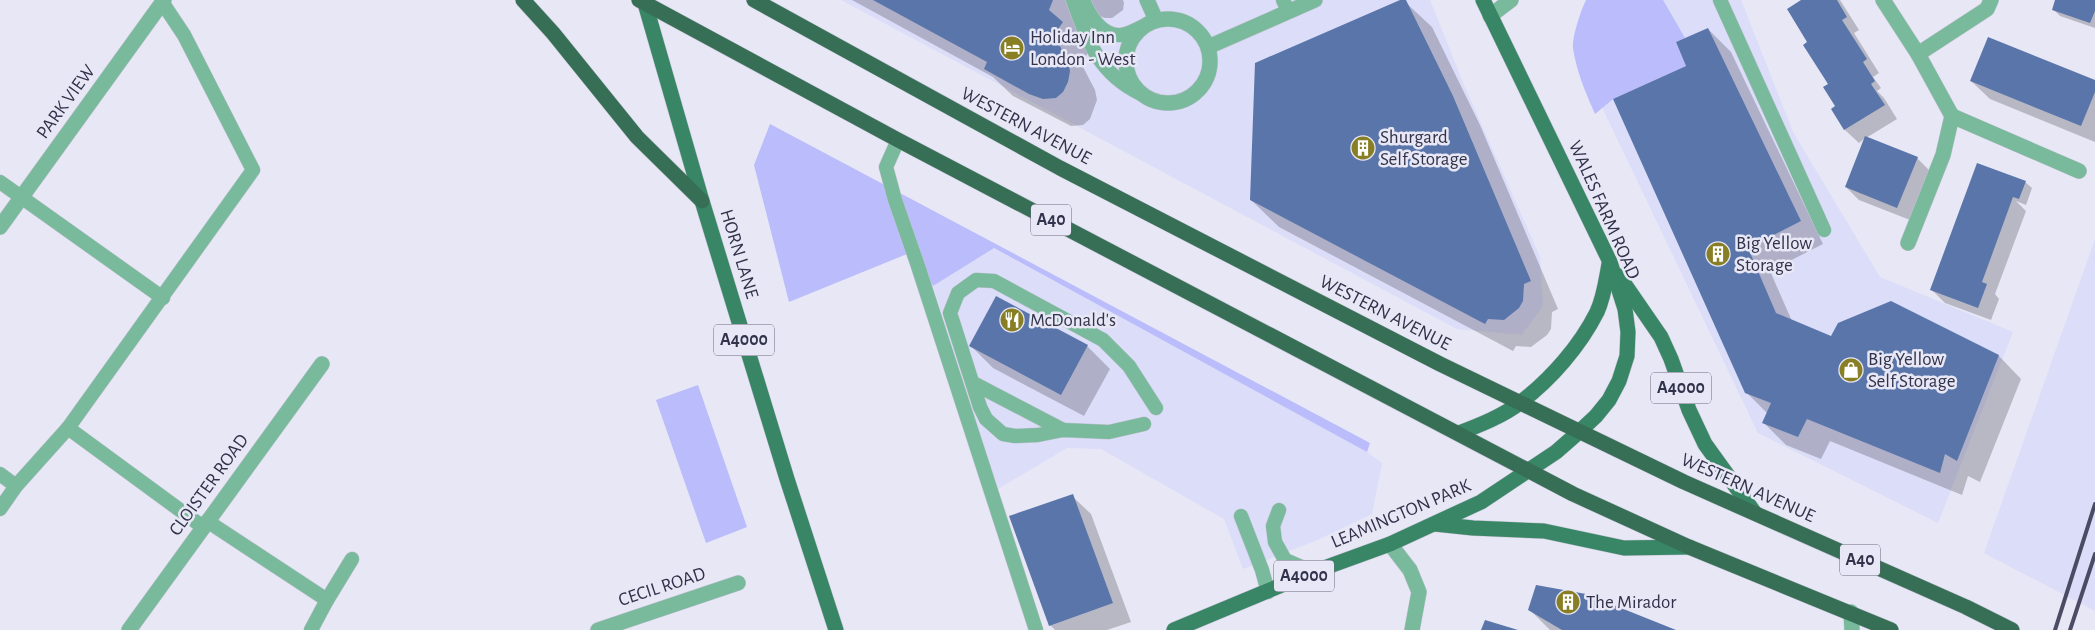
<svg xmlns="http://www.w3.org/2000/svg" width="2095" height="630" font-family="'Alegreya Sans',sans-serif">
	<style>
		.built { fill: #dbddf9 }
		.green { fill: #babcfb }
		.shadow { fill: #0003 }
		.building { fill: #5a75aa }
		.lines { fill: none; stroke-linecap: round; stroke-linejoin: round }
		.lane-casing { stroke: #c3c3d3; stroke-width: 15 }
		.street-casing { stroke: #c3c3d3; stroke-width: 16 }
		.primary-casing { stroke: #c3c3d3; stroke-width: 16 }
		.highway-casing { stroke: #c3c3d3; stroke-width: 16 }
		.lane { stroke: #78ba9b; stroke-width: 14 }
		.street { stroke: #78ba9b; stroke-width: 15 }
		.primary { stroke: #388665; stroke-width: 15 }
		.highway { stroke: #376f56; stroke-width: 15 }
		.rail { stroke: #4b4b63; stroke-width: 4 }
		.labels { text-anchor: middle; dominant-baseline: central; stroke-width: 5; stroke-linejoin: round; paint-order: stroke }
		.shield { fill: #e7e7f5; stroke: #68687e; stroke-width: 1 }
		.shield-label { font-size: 18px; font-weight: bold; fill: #31324b }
		.poi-label { font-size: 19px; fill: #31324b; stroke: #e7e7f5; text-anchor: start }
		.street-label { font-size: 19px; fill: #31324b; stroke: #e7e7f5 }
	</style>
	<rect width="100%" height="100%" fill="#e7e7f5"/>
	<g class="built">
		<polygon points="841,0 1430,0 1464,85 1540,257 1543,306 1522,335 1457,329"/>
		<polygon points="1615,0 1741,0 1793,132 1880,277 2013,332 1938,523 1758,433 1589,80"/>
		<polygon points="2095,239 2095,611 1984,553"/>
		<polygon points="993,248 1367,452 1382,463 1372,514 1315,541 1243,569 1224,519 1101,449 1067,448 998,489 977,428 933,286"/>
	</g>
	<g class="green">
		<path d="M1586 0H1663L1685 38 1676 42 1686 66 1613 99 1595 114C1586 94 1576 70 1573 48 1572 37 1581 10 1586 0Z"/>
		<polygon points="770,124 1370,443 1367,452 994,248 933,286 912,252 789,302 754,165"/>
		<polygon points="698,385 747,527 706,543 656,400"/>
	</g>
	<g class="shadow">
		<polygon points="852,0 1123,0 1124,3 1123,10 1112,18 1105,18 1088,12 1077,37 1090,50 1081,63 1095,90 1097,100 1090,119 1083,125 1071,126 1013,96 993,77"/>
		<polygon points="1403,0 1432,27 1480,125 1558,309 1552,312 1551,329 1547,335 1531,347 1516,346 1513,351 1279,227 1251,200"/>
		<polygon points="1803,0 1840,0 1859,30 1854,33 1879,73 1873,77 1881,88 1877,91 1884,98 1897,119 1866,138 1917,158 1930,171 1910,220 1859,200 1846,187 1865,138 1859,143 1845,130 1833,110 1838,106 1809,42"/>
		<polygon points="2057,0 2095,0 2095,28 2060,16 2053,9"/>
		<polygon points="1708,29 1731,52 1823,244 1770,271 1792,321 1831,338 1999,356 2021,379 1980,482 1968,476 1962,495 1830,441 1821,459 1786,445 1763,422 1768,414 1746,392 1688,66"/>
		<polygon points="1971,81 2095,81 2095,142 1990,99"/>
		<polygon points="2025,182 2032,188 2026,205 2016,201 2026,211 1995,294 1999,299 1991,320 1945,303 1931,289"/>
		<polygon points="970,345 1087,346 1110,369 1084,416 993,368"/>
		<polygon points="1072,496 1091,514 1131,622 1107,630 1055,630 1050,625"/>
		<polygon points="1530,610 1671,630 1550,630"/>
	</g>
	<g class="building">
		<polygon points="873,0 1053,0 1049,10 1063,22 1054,35 1068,61 1070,71 1068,82 1063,92 1056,98 1043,99 1029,94 984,69 987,62"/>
		<polygon points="1400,0 1406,0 1453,96 1531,281 1524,284 1523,301 1519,308 1504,320 1488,319 1485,324 1250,200 1255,63"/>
		<polygon points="1801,0 1837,0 1847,17 1842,20 1867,59 1863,62 1875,81 1871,84 1885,105 1844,130 1831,109 1835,106 1823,87 1828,84 1803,45 1807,42 1787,9"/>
		<polygon points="2055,0 2095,0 2095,11 2090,23 2052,10"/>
		<polygon points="1708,28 1801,221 1748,248 1776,313 1831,336 1838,323 1891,301 1999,355 1957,461 1945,454 1940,473 1807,419 1798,437 1762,423 1771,403 1745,393 1613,99 1686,66 1676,42"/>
		<polygon points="1988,37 2095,80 2095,92 2081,126 1970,81"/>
		<polygon points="1865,136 1918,157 1897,208 1845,187"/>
		<polygon points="1977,163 2026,181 2019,199 2013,197 1982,282 1987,284 1978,308 1930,290"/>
		<polygon points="996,296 1088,345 1061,395 969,346"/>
		<polygon points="1073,494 1113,603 1049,626 1009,516"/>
		<polygon points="1536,585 1586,594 1676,630 1562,630 1528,610"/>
		<polygon points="1485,620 1518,630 1481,630"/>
	</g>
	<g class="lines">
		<defs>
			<g id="lane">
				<path d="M1073 0C1088 42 1099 74 1141 94"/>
				<path d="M1083 0C1089 14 1100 34 1118 35 1127 36 1136 29 1144 26"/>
				<polyline points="1283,0 1288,11"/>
				<polyline points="1720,0 1824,230"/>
				<polyline points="898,140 886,167 895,200 917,263 1036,630"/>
				<polyline points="0,182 163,298"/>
				<polyline points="973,383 1063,430"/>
				<polyline points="1144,424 1109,432 1063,430 1038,435 1015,436 1003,434 986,419 980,407 950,313 958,293 976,280 994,281 1103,340 1129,366 1156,408"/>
				<polyline points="68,428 203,527"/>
				<polyline points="0,474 16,486"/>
				<polyline points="0,509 16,486 68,428 253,170 184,35 162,2"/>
				<polyline points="1279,510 1273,526 1275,542 1285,560 1313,572"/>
				<polyline points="1241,516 1262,570 1268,592"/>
				<polyline points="207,521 327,600 311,630"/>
				<polyline points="327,600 352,559"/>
			</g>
			<g id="street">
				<polyline points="1147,0 1156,20"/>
				<polyline points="1883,0 1918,54 1952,116 1943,155 1908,243"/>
				<polyline points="1490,16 1511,0"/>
				<circle cx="1168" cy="61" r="42"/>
				<polyline points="1208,47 1315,0"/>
				<polyline points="1918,54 1987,9 1991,0"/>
				<polyline points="1952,116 2079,171"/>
				<polyline points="0,227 164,0"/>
				<polyline points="1390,544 1410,570 1419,592 1412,630"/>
				<polyline points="1851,612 1852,630"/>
				<polyline points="129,630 322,364"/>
				<polyline points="598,630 738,583"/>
			</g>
			<g id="primary">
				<polyline points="644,0 702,201 787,479 836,630"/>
				<polyline points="1619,276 1661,337 1671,359 1689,410 1705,444 1754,512"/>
				<path d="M1459 433C1480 425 1503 416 1521 402 1551 379 1580 346 1597 312 1604 297 1606 280 1609 264"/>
				<polyline points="1435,524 1473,528 1544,531 1624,548 1689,547"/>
				<polyline points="1174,630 1313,572 1390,544 1481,502 1556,452 1580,431 1596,416 1609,400 1619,381 1627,356 1628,332 1625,309 1610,262 1483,0"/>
			</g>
			<g id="highway">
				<polyline points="523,0 553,33 637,137 702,201"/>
				<polyline points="639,0 898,140 1573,494 1689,547 1891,630"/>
				<polyline points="754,0 1060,168 1440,364 1684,482 1966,607 2012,630"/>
			</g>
		</defs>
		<use href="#lane" class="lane-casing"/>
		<use href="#street" class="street-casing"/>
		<use href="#primary" class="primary-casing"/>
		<use href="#highway" class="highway-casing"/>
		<use href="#lane" class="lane"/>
		<use href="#street" class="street"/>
		<use href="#primary" class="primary"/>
		<use href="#highway" class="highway"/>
		<g class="rail">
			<polyline points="2055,630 2095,504"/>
			<polyline points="2070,630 2095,554"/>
		</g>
	</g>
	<defs>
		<symbol id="hotel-disc" viewBox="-11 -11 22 22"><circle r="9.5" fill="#887f25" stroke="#e7e7f5"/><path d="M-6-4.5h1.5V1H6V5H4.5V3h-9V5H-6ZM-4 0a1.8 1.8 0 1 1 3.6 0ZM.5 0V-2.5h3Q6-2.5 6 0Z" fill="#fff"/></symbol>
		<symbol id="building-disc" viewBox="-11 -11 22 22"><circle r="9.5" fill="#887f25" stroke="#e7e7f5"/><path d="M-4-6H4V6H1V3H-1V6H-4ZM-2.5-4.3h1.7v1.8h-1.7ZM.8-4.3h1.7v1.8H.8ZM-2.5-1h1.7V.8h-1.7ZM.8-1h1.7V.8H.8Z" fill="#fff"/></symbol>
		<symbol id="restaurant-disc" viewBox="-11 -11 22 22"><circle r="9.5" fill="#887f25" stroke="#e7e7f5"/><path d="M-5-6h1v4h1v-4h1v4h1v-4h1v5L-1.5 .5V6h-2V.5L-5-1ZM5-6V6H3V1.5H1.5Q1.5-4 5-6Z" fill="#fff"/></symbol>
		<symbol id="shop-disc" viewBox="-11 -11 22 22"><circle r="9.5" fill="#887f25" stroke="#e7e7f5"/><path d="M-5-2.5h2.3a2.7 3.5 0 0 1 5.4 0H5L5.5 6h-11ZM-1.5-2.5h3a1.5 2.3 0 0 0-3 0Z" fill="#fff"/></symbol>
	</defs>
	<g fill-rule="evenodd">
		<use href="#hotel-disc" x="998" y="34" width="28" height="28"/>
		<use href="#building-disc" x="1349" y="134" width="28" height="28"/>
		<use href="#building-disc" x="1704" y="240" width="28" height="28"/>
		<use href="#restaurant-disc" x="998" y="306" width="28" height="28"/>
		<use href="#shop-disc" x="1837" y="356" width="28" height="28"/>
		<use href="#building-disc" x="1554" y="588" width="28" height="28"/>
	</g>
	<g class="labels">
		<g class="shield">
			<rect x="1031" y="204.5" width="40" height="31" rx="4"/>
			<rect x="714" y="324.5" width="60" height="31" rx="4"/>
			<rect x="1651" y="372.5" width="60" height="31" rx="4"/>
			<rect x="1840" y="544.5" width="40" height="31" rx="4"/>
			<rect x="1274" y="560.5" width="60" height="31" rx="4"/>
		</g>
		<g class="shield-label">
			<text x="1051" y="220">A40</text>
			<text x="744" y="340">A4000</text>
			<text x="1681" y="388">A4000</text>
			<text x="1860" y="560">A40</text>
			<text x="1304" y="576">A4000</text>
		</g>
		<g class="poi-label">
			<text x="1030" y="37">Holiday Inn<tspan x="1030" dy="22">London - West</tspan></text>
			<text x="1380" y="137">Shurgard<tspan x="1380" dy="22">Self Storage</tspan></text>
			<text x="1736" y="243">Big Yellow<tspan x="1736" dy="22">Storage</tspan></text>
			<text x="1030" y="320">McDonald's</text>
			<text x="1868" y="359">Big Yellow<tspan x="1868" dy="22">Self Storage</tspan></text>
			<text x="1586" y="602">The Mirador</text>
		</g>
		<g class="street-label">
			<text transform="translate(66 102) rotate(-54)">PARK VIEW</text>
			<text transform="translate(1026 126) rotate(28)">WESTERN AVENUE</text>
			<text transform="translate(1604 210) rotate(66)">WALES FARM ROAD</text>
			<text transform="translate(739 254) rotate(73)">HORN LANE</text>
			<text transform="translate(1385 313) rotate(27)">WESTERN AVENUE</text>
			<text transform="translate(209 485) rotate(-54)">CLOISTER ROAD</text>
			<text transform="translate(1748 488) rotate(24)">WESTERN AVENUE</text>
			<text transform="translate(1401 514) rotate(-23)">LEAMINGTON PARK</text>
			<text transform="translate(662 587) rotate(-18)">CECIL ROAD</text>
		</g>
	</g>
</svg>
